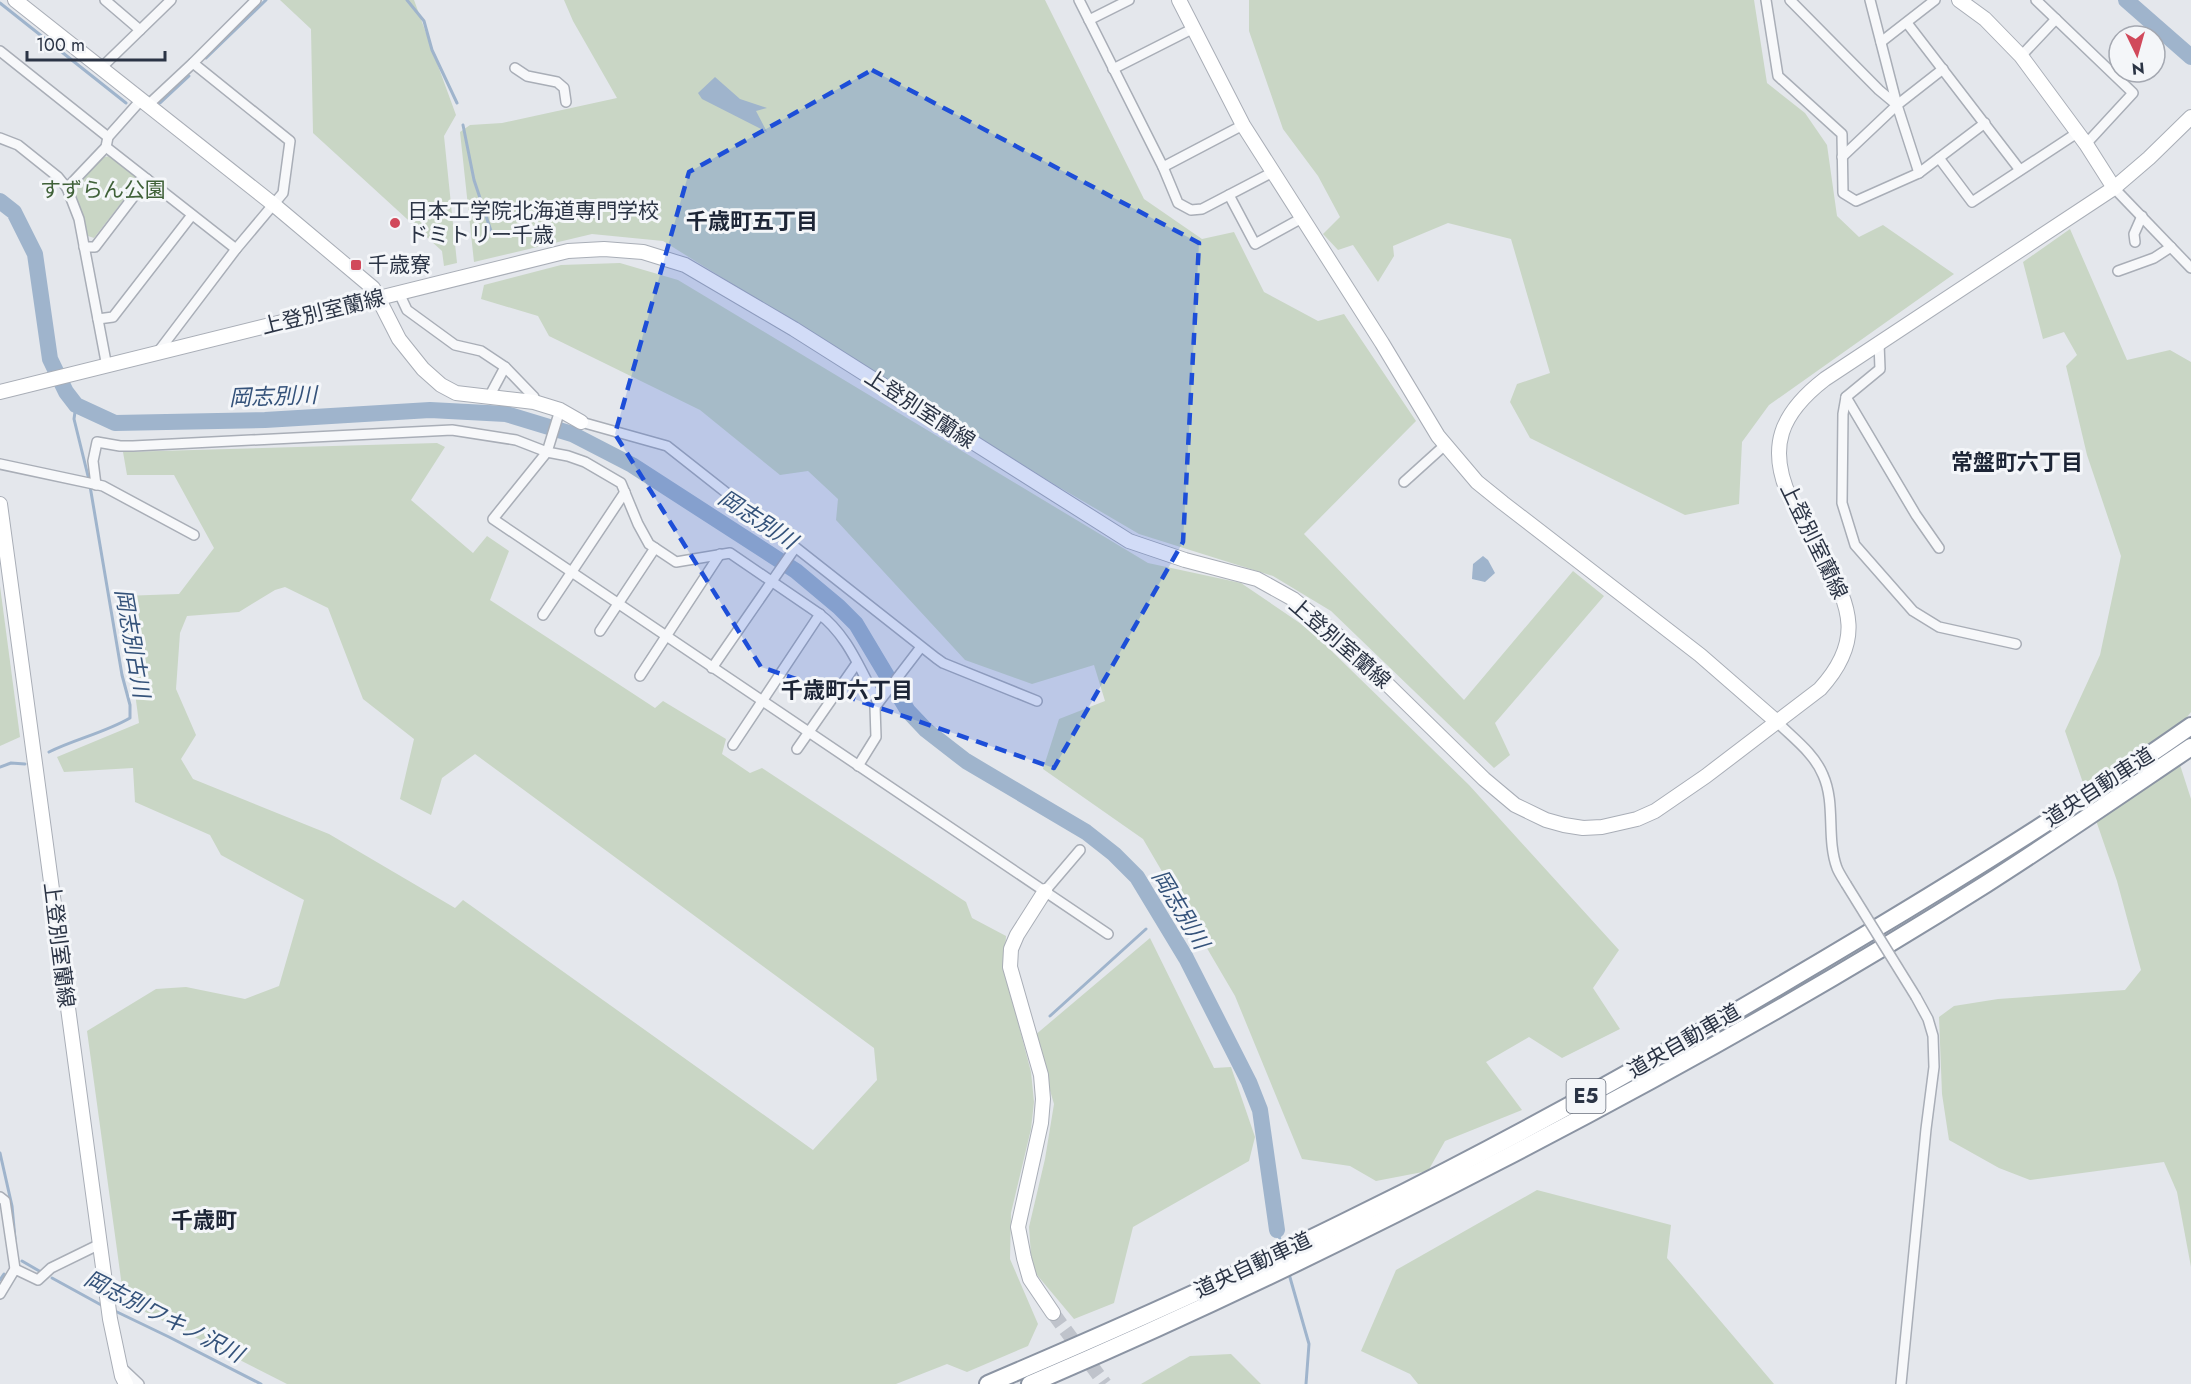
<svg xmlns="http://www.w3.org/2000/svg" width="2191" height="1384" font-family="Jost,'Noto Sans JP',sans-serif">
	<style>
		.green { fill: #c9d6c5; fill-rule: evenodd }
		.water { fill: #9fb4cc }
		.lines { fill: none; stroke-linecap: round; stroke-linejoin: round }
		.stream { stroke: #9fb4cc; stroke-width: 3 }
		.river { stroke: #9fb4cc; stroke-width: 16 }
		.secondary-tunnel { stroke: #bfc3cb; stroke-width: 14; stroke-dasharray: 14 7; stroke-linecap: butt }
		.street-casing { stroke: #a9aeb7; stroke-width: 12 }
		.secondary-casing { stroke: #a9aeb7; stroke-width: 16 }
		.highway-casing { stroke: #8b94a3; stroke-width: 20 }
		.street { stroke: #f7f8fa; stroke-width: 9 }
		.secondary { stroke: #fff; stroke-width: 14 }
		.highway { stroke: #fff; stroke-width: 16 }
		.street-bridge-casing { stroke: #a9aeb7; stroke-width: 12; stroke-linecap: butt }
		.street-bridge { stroke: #f7f8fa; stroke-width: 9 }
		.marked { fill: #1d4ed8; fill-opacity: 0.2; stroke: #1d4ed8; stroke-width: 4.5; stroke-dasharray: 12 8; stroke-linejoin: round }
		.poi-dot { fill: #d1495b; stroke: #f4f6f9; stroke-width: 2 }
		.labels { text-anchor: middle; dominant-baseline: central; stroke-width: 6; stroke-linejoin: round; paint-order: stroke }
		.shield { fill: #f4f6f9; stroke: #676e7b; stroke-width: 1.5 }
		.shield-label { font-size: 20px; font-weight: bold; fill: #2b3445 }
		.park-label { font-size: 21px; fill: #3f6138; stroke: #f4f6f9 }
		.poi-label { font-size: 21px; fill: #2b3445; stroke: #f4f6f9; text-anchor: start }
		.street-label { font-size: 21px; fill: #2b3445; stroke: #f4f6f9 }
		.neighbourhood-label { font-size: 22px; font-weight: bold; fill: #1d2536; stroke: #f4f6f9 }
		.water-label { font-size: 22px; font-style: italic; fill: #34527a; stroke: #f4f6f9 }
	</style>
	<rect width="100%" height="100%" fill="#e4e7ec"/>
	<g class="green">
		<polygon points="280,0 414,0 456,115 444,136 457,263 444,266 442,251 313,133 311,29"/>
		<polygon points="564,0 1045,0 1144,199 1202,239 1234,232 1264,292 1318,321 1344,314 1416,421 1304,534 1464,700 1573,571 1604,596 1495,723 1510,755 1494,768 1331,611 1273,576 1139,534 1057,486 663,241 592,234 474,262 460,132 470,125 502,123 617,98 573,21"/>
		<polygon points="1249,0 1754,0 1767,83 1805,113 1827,145 1837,216 1859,237 1883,225 1954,274 1769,405 1742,442 1739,504 1685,515 1530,438 1510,402 1517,384 1550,373 1511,239 1448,223 1393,246 1394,256 1378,282 1353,245 1338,250 1323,234 1340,217 1318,176 1283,129 1249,31"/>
		<polygon points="110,156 136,177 136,184 94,238 85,235 75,197 75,189 99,158"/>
		<polygon points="2070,229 2127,360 2170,350 2191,362 2191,712 2171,737 2191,799 2191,1267 2177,1192 2164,1162 2030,1180 1999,1168 1949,1140 1942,1094 1939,1017 1954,1006 1998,999 2125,990 2141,970 2117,881 2065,731 2100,655 2121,556 2087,455 2066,366 2077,355 2064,332 2043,339 2023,262"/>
		<polygon points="620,263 678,280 1148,563 1241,583 1310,630 1469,785 1619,950 1593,988 1620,1029 1562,1058 1529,1037 1486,1062 1522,1110 1445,1141 1428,1171 1376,1181 1350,1166 1302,1159 1235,996 1143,839 1043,769 1059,719 1105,701 1094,665 1032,684 965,660 836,520 838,499 808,471 780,475 700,410 549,336 538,316 481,299 484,285 561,265"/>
		<path d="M437 443 445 447 411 500 473 553 487 536 509 551 490 600 655 708 663 701 726 739 722 754 750 773 762 768 966 902 972 918 1006 936 1004 969 1031 1072 1034 1102 1031 1129 1011 1213 1010 1259 1038 1324 1028 1346 967 1372 947 1364 896 1384H287L124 1301 87 1031 156 989 186 987 245 999 279 986 304 900 221 855 210 835 135 802 133 768 64 772 57 757 139 723 122 596 179 594 214 548 174 475H127L123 452ZM285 587 328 608 363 699 414 739 400 799 431 815 442 778 475 754 874 1048 877 1080 813 1150 463 900 455 908 329 834 193 779 181 759 196 735 176 689 180 633 187 616 239 612 275 590Z"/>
		<polygon points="0,586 20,737 0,746"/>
		<polygon points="1150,938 1214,1068 1231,1067 1255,1137 1249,1161 1133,1227 1114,1303 1074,1319 1032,1269 1029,1227 1045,1159 1054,1104 1034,1036"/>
		<polygon points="1537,1190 1671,1225 1667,1258 1774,1384 1418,1384 1410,1374 1361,1351 1396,1270"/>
		<polygon points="1231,1354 1261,1384 1141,1384 1190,1356"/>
	</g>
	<g class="water">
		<polygon points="715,77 740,99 767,108 756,111 767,132 702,99 698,93"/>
		<polygon points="1483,556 1488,560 1495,573 1485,582 1472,579 1473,564"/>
	</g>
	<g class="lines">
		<g class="stream">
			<polyline points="407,0 424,21 432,50 457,103"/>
			<polyline points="0,3 126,103"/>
			<polyline points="206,58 266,0"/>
			<polyline points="160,103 189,76"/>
			<polyline points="463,125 474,180 491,231"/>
			<polyline points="76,405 74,419 88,476"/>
			<path d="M49 752C75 739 104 733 130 718V705L122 675 90 486"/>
			<polyline points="0,767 11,763 25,764"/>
			<polyline points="1050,1016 1146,929"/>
			<polyline points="0,1153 12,1206 15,1239"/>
			<polyline points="1277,1230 1282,1246"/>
			<polyline points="22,1261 41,1272"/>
			<polyline points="1289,1274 1309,1344 1306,1384"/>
			<polyline points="52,1278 103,1306"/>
			<polyline points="0,1280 4,1274"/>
			<polyline points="115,1311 169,1337 261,1384"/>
		</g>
		<g class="river">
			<polyline points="2126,0 2191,57"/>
			<polyline points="0,201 14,212 35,254 50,359 66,392 76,405 115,423 265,420 430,410 506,414 572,434 632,465 796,571 839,607 856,624 908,711 926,730 966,761 1086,832 1114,854 1137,877 1186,958 1249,1082 1260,1110 1277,1230"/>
		</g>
		<polyline class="secondary-tunnel" points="1053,1313 1105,1384"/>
		<defs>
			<g id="street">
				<polyline points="105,0 140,30"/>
				<polyline points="1079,0 1163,167 1178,203 1191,210 1202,209 1273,172"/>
				<polyline points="1766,0 1778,76 1842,134 1843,193 1856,201 1919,173"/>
				<polyline points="1790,0 1879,90 1897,105"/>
				<polyline points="1870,0 1897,105 1919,173 1985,123"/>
				<polyline points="2036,0 2133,93 2086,144"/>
				<polyline points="1089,20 1129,0"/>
				<polyline points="1907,23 2020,170"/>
				<polyline points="1881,42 1935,0"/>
				<polyline points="0,51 108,137"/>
				<polyline points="2021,56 2056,19"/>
				<polyline points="101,68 171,0"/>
				<polyline points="515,68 527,76 557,82 564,88 566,102"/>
				<polyline points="1113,69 1194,28"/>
				<polyline points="148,105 193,63 256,0"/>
				<polyline points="0,138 18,145 58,177 67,188 79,219 107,367"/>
				<polyline points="106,147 236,249"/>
				<polyline points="1842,157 1897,105 1943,69"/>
				<polyline points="1939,158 1972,202 2077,133"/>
				<polyline points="1163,167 1243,125"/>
				<polyline points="67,188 106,147 108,137 141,100"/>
				<polyline points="2114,188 2191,268"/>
				<polyline points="1229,195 1255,244 1302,218"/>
				<polyline points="2135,242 2134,234 2142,216"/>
				<polyline points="84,247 95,247 147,179"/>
				<polyline points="2118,271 2154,258 2171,247"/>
				<polyline points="399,293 407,310 455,345 481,351 505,367 534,397 534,402"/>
				<polyline points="98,319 113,317 192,215"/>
				<polyline points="1879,343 1880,369 1846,397 1843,414 1842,503 1855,545 1913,611 1939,627 2016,644"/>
				<polyline points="158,352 236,249 283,193 290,141 193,63"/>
				<polyline points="489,397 505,367"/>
				<polyline points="1846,397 1916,515 1939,548"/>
				<polyline points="560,410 547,452 493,519 1108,934"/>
				<polyline points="581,422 667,446 936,658 943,663 1037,701"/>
				<polyline points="0,464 103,486 194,535"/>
				<polyline points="1404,482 1445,445"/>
				<path d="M96 485 93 461 97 442 120 446H133L452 430 516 440 547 452 568 456 585 462 621 483 638 524 649 544 676 562 730 553 818 613C848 635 860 670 878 702"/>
				<polyline points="543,615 625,492"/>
				<polyline points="600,631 655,548"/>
				<polyline points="712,668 795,548"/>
				<polyline points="640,676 720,554"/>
				<path d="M1777 722C1793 738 1814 753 1823 775 1836 804 1826 838 1837 868 1839 873 1843 879 1846 884"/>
				<polyline points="733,745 820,614"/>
				<polyline points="797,749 857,663"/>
				<polyline points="858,766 876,737 875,707 921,647"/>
				<polyline points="1045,891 1080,850"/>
				<polyline points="0,1197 5,1201 15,1269"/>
				<polyline points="0,1294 15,1269 38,1280 51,1268 100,1244"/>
				<polyline points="121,1367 139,1384"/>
				<polyline points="1901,1384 1926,1129 1934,1067 1933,1036 1928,1019 1916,997"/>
			</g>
			<g id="secondary">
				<polyline points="15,0 273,204 373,288 399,339 423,369 441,385 456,393 534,402 560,410 581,422"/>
				<polyline points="1179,0 1243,125 1382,343 1438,436 1477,482 1503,503 1700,655 1777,722"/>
				<polyline points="1959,0 1985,19 2021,56 2086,144 2114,188"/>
				<path d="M0 392 568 251 604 249 643 252 685 265 794 329 1129 541 1185 560 1257 579 1293 599 1336 634 1484 779 1515 805 1546 820 1564 825 1583 828 1602 827 1637 819 1655 811 1706 776 1820 689C1863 642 1852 608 1823 557 1812 538 1802 519 1791 500 1766 447 1781 413 1825 379L2114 188 2149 158 2191 117"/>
				<polyline points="0,504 110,1319 122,1376 126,1384"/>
				<polyline points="1045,891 1017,935 1011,949 1010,967 1041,1075 1043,1099 1041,1123 1018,1227 1024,1258 1030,1279 1053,1313"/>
			</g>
			<g id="highway">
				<path d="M988 1384C1115 1330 1241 1274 1365 1212 1534 1129 1698 1035 1860 938 1972 871 2084 801 2191 726"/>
				<path d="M1030 1384C1190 1316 1345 1241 1499 1161 1665 1075 1828 984 1986 884 2055 840 2123 793 2191 747"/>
			</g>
		</defs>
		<use href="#street" class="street-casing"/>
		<use href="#secondary" class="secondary-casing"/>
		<use href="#highway" class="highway-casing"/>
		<use href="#street" class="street"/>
		<use href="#secondary" class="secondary"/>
		<use href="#highway" class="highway"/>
		<defs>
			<polyline id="street-bridge" points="1846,884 1916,997"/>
		</defs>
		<use href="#street-bridge" class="street-bridge-casing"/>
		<use href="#street-bridge" class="street-bridge"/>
	</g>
	<path class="marked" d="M872 70 1199 243 1183 542 1054 768 761 667 615 434 689 172Z"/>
	<g class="poi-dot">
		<circle cx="395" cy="223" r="6"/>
		<rect x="350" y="259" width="12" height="12" rx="3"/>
	</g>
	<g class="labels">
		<rect class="shield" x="1566.5" y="1079" width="39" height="34" rx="4.5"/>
		<g class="shield-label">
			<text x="1586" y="1096">E5</text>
		</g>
		<g class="park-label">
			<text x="103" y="190">すずらん公園</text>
		</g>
		<g class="poi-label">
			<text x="407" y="211">日本工学院北海道専門学校<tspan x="407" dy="24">ドミトリー千歳</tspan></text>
			<text x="368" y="265">千歳寮</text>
		</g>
		<g class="street-label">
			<text transform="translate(323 312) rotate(-14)">上登別室蘭線</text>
			<text transform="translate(920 409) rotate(33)">上登別室蘭線</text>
			<text transform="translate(1814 541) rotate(64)">上登別室蘭線</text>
			<text transform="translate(1340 643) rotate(41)">上登別室蘭線</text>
			<text transform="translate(2099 787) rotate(-33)">道央自動車道</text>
			<text transform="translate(59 945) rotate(83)">上登別室蘭線</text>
			<text transform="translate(1684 1041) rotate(-30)">道央自動車道</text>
			<text transform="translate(1253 1265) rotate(-25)">道央自動車道</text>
		</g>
		<g class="neighbourhood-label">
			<text x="752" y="221">千歳町五丁目</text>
			<text x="2017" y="462">常盤町六丁目</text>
			<text x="847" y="690">千歳町六丁目</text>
			<text x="204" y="1220">千歳町</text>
		</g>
		<g class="water-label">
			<text transform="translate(273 396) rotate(-2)">岡志別川</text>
			<text transform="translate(758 519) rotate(33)">岡志別川</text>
			<text transform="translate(133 643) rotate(80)">岡志別古川</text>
			<text transform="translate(1181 909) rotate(59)">岡志別川</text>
			<text transform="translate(164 1316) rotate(27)">岡志別ワキノ沢川</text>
		</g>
	</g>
	<g transform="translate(2137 54) rotate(175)"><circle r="28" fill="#f4f6f9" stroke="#a4a8b1" stroke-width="1.5"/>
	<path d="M0-4.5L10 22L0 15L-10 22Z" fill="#d1495b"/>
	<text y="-9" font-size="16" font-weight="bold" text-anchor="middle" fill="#2b3445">N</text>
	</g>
	<path d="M27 51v9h138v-9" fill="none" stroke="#2b3445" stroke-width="3"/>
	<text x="36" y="51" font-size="18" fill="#2b3445" stroke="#f4f6f9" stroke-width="4.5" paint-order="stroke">100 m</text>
</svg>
